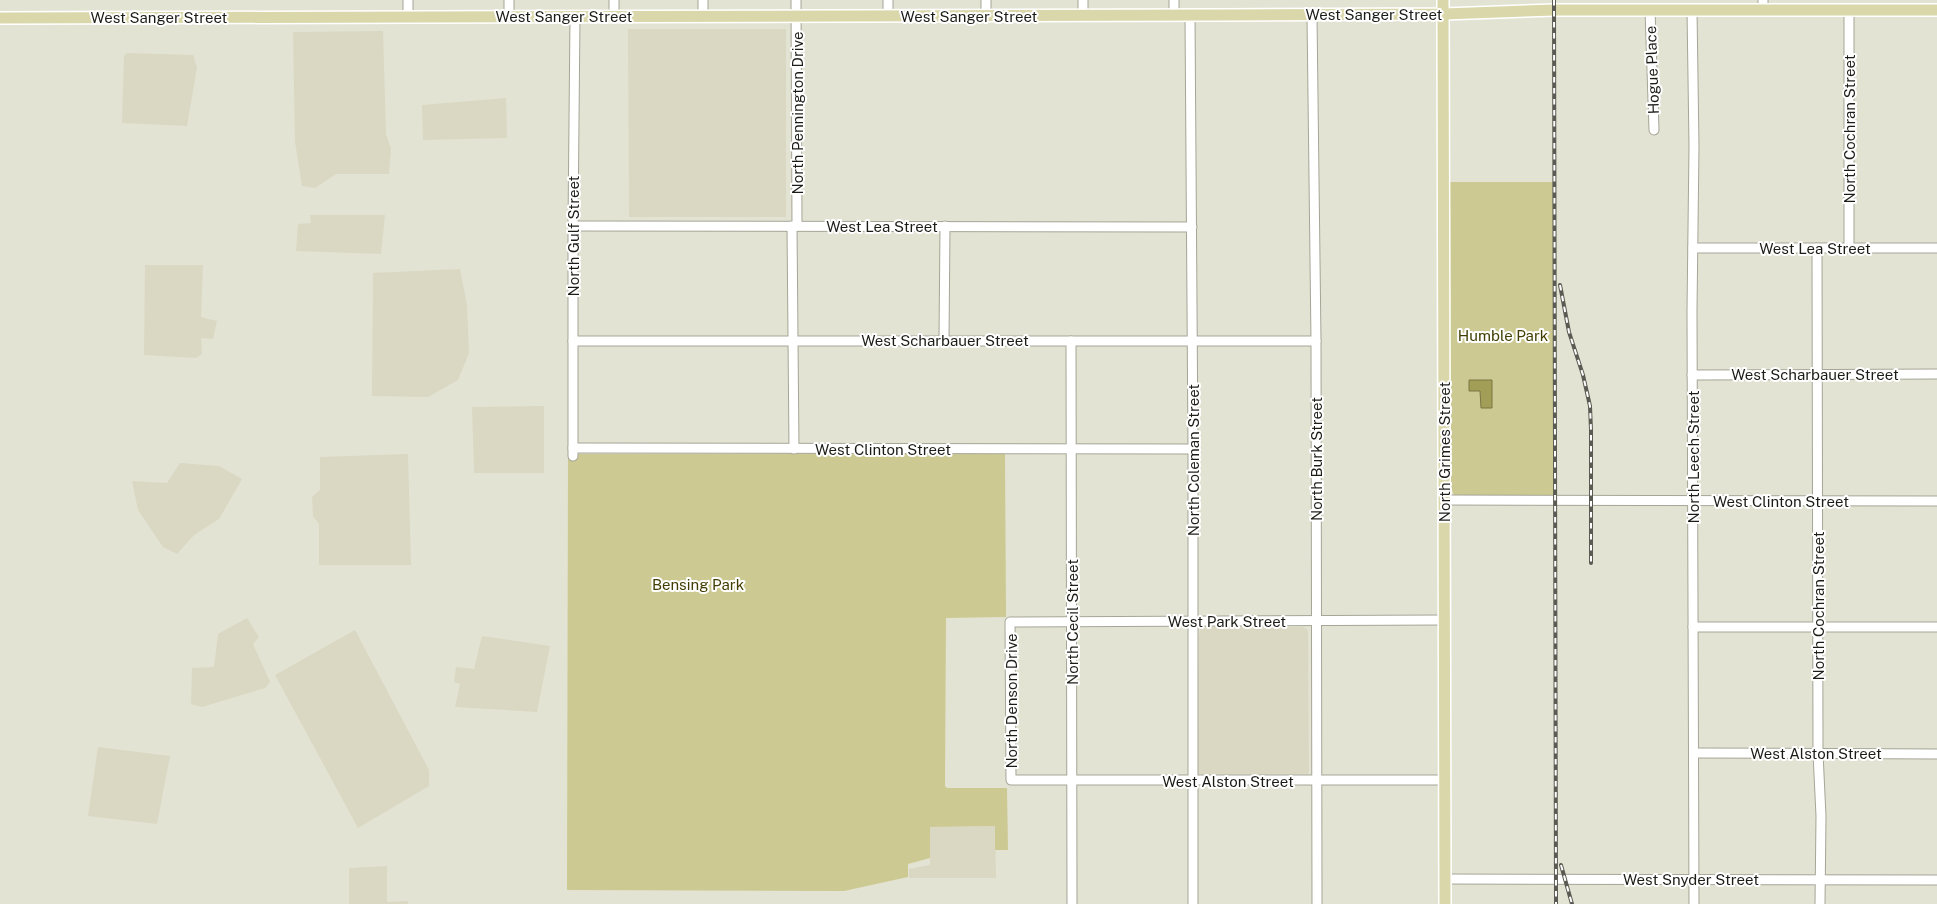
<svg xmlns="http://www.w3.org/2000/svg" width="1937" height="904" font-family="'Public Sans',sans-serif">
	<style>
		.built { fill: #dad8c3 }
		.green { fill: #cdc992 }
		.water { fill: #a29d57; stroke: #7a7644 }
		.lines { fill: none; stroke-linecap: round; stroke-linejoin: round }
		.minor-casing { stroke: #a6a597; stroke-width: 11 }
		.major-casing { stroke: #fff; stroke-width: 14 }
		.minor { stroke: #fff; stroke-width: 9 }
		.major { stroke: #dad7aa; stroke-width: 11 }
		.rail-casing { stroke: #5b5b53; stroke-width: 4 }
		.rail { stroke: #fff; stroke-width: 2; stroke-dasharray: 5.5; stroke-linecap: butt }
		.labels { text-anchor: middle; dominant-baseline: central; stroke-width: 4; stroke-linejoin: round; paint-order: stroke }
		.street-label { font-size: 15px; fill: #1c1c17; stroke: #fff }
		.park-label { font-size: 15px; fill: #423d02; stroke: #fff }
	</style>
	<rect width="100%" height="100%" fill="#e3e3d4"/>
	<g class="built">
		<polygon points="628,29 786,29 786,217 629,217"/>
		<polygon points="383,31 386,134 391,149 389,174 336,174 315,188 302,186 295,142 293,32"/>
		<polygon points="127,53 193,55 197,67 187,126 122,123 124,56"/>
		<polygon points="506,98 507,138 423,140 422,105"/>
		<polygon points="310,215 385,215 381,254 296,251 298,224 311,223"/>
		<polygon points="145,265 203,265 201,317 217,321 213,339 201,338 202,354 196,358 144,355"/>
		<polygon points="460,269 467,305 469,353 458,380 428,397 372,396 373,273"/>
		<polygon points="544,406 544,473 474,473 472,407"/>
		<polygon points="408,454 411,565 319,565 319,524 313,516 312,497 320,490 320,457"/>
		<polygon points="180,463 219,466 242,479 219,519 194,535 177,554 163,547 138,510 132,481 167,483"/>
		<polygon points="247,618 259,637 253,644 270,682 265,688 202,707 191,704 192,668 214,667 218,634"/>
		<polygon points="1204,627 1303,627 1307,629 1308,632 1309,772 1308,774 1198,774 1199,635 1200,629"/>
		<polygon points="355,630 429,770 429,786 358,828 275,675"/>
		<polygon points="482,636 550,646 537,712 455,707 460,684 454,682 456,667 474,669"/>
		<polygon points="98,747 170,756 157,824 88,816"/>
		<polygon points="995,826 996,878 909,878 909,869 930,865 930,827"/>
		<polygon points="387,866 387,902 408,901 408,904 349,904 349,868"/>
	</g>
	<g class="green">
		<polygon points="1450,182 1554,182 1555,496 1460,496 1454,495 1451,488"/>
		<polygon points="568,454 1005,454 1006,617 946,618 945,786 947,788 1007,788 1008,850 995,850 995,826 930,827 930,858 908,864 908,877 844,891 567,890"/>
	</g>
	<polygon class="water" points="1469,380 1492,380 1492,408 1481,408 1480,391 1469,391"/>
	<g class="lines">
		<defs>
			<g id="minor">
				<polyline points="408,0 408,16"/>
				<polyline points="703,0 703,16"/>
				<polyline points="796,0 797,226"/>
				<polyline points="888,0 888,16"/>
				<polyline points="986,0 986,16"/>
				<polyline points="1083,0 1083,15"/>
				<polyline points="1174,0 1174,15"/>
				<polyline points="1763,0 1763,11"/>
				<polyline points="1650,10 1654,130"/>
				<polyline points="1692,10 1694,146 1692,311 1694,904"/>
				<polyline points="1312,15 1316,341 1317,904"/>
				<polyline points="509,16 509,0"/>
				<polyline points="614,16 614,0"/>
				<polyline points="1190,16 1193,449 1193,904"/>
				<polyline points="573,226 1192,227"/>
				<polyline points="792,226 794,449"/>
				<polyline points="1693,248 1937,248"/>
				<polyline points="1817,248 1818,753 1821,816 1820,904"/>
				<polyline points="1849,248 1849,10"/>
				<polyline points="944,340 945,226"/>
				<polyline points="573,341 1316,341"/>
				<polyline points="1071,341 1072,904"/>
				<polyline points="1692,375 1937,374"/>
				<polyline points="573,448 1193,449"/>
				<polyline points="573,456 573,226 575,16"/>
				<polyline points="1444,500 1937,501"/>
				<polyline points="1693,627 1937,627"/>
				<polyline points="1694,753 1937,754"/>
				<polyline points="1444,780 1011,780 1010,622 1445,620"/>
				<polyline points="1445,879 1937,880"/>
			</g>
			<g id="major">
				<polyline points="1443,0 1445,904"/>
				<polyline points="0,18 1223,15 1444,14 1554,10 1937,10"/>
			</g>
		</defs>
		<use href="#minor" class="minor-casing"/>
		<use href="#major" class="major-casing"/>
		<use href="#minor" class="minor"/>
		<use href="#major" class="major"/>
		<defs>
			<g id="rail">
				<polyline points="1554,0 1556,904"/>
				<polyline points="1560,285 1569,332 1583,375 1590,406 1591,430 1591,563"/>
				<polyline points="1561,865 1572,904"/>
			</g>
		</defs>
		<use href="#rail" class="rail-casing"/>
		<use href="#rail" class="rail"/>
	</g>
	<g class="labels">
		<g class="street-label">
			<text x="1374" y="14">West Sanger Street</text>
			<text x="564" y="16">West Sanger Street</text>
			<text x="969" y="16">West Sanger Street</text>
			<text x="159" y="17">West Sanger Street</text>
			<text transform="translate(1652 70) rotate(-92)">Hogue Place</text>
			<text transform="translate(797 113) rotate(-90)">North Pennington Drive</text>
			<text transform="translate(1849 129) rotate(-90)">North Cochran Street</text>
			<text x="882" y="226">West Lea Street</text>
			<text transform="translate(573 236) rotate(-90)">North Gulf Street</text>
			<text x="1815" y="248">West Lea Street</text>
			<text x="945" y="340">West Scharbauer Street</text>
			<text x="1815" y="374">West Scharbauer Street</text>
			<text x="883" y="449">West Clinton Street</text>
			<text transform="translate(1444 452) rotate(-90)">North Grimes Street</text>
			<text transform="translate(1693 457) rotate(-90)">North Leech Street</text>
			<text transform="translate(1316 459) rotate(-90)">North Burk Street</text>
			<text transform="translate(1193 460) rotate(-90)">North Coleman Street</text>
			<text x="1781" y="501">West Clinton Street</text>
			<text transform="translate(1818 606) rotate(-90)">North Cochran Street</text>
			<text x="1227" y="621">West Park Street</text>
			<text transform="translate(1072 622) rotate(-90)">North Cecil Street</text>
			<text transform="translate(1011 701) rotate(-90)">North Denson Drive</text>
			<text x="1816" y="753">West Alston Street</text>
			<text x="1228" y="781">West Alston Street</text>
			<text x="1691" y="879">West Snyder Street</text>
		</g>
		<g class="park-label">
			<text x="1503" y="335">Humble Park</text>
			<text x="698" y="584">Bensing Park</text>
		</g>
	</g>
</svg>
